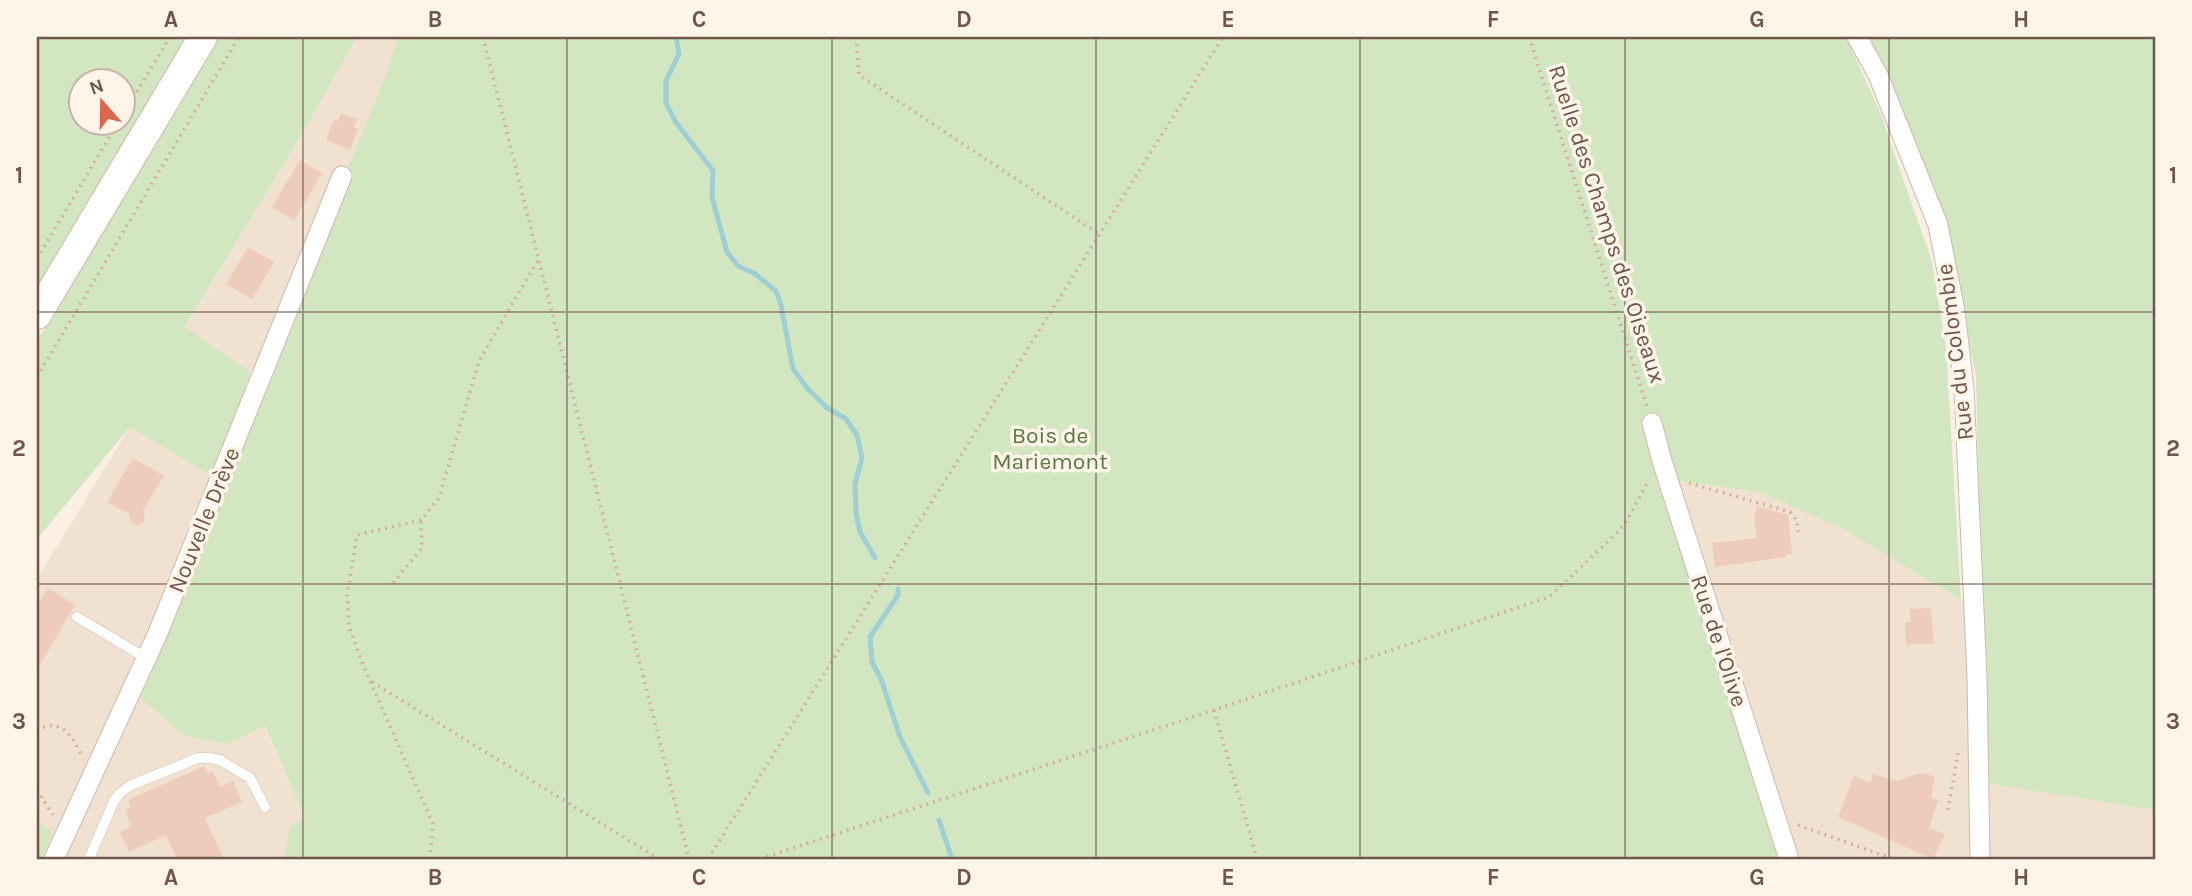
<svg xmlns="http://www.w3.org/2000/svg" width="2192" height="896" font-family="Karla,sans-serif">
	<style>
		.residential { fill: #f1e1d1 }
		.green { fill: #d3e6c2; fill-rule: evenodd }
		.lines { fill: none; stroke-linecap: round; stroke-linejoin: round }
		.stream { stroke: #9fced3; stroke-width: 5 }
		.building { fill: #ecb }
		.lane-casing { stroke: #cdb9ac; stroke-width: 11 }
		.street-casing { stroke: #cdb9ac; stroke-width: 21 }
		.secondary-casing { stroke: #cfb8aa; stroke-width: 30 }
		.path { stroke: #d2b09f; stroke-width: 3.5; stroke-dasharray: 2 5; stroke-linecap: butt }
		.lane { stroke: #fff; stroke-width: 10 }
		.street { stroke: #fff; stroke-width: 19 }
		.secondary { stroke: #fff; stroke-width: 28 }
		.grid { fill: none; stroke: #70554a; stroke-width: 2; stroke-opacity: 0.55 }
		.labels { text-anchor: middle; dominant-baseline: central; stroke-width: 7; stroke-linejoin: round; paint-order: stroke }
		.street-label { font-size: 23px; fill: #70554a; stroke: #fef4e7 }
		.park-label { font-size: 23px; fill: #587a46; stroke: #fef4e7 }
		.neatline { fill: none; stroke: #70554a; stroke-width: 2.5 }
		.grid-label { font-size: 23px; text-anchor: middle; font-weight: bold; fill: #70554a }
	</style>
	<rect width="100%" height="100%" fill="#faefe2"/>
	<g class="residential">
		<polygon points="357,37 398,37 384,79 263,380 185,328 302,134"/>
		<polygon points="130,427 224,483 138,696 184,736 228,744 264,726 305,818 290,828 284,859 37,859 37,579"/>
		<polygon points="1672,480 1759,492 1843,529 1961,600 1979,615 1984,783 2155,810 2155,859 1794,859"/>
	</g>
	<g class="green">
		<path d="M41 37H203L37 315V45ZM80 80H122V122H80Z"/>
		<polygon points="217,37 357,37 302,134 185,327 251,372 212,476 130,427 37,539 37,341"/>
		<polygon points="398,37 1846,37 1880,112 1932,262 1946,347 1961,600 1843,529 1759,492 1673,480 1794,859 284,859 290,827 305,818 265,726 228,744 184,736 138,696 282,331 384,79"/>
		<polygon points="1870,37 2155,37 2155,810 1984,783 1978,653 1980,539 1976,376 1950,253 1919,161"/>
		<polygon points="37,819 53,833 41,859 37,857"/>
	</g>
	<g class="lines">
		<g class="stream">
			<polyline points="676,37 679,54 666,81 666,103 675,121 713,171 712,197 727,252 738,266 754,273 776,291 781,305 793,369 808,389 826,407 846,419 857,435 862,458 855,484 856,512 860,532 875,558"/>
			<polyline points="898,589 898,595 870,637 872,662 881,679 900,737 928,793"/>
			<polyline points="939,820 952,859"/>
		</g>
	</g>
	<g class="building">
		<polygon points="341,113 357,119 354,127 358,129 350,150 326,140 334,120 338,121"/>
		<polygon points="300,160 322,173 294,221 272,207"/>
		<polygon points="248,247 274,262 252,299 226,284"/>
		<polygon points="133,458 164,476 143,510 145,519 142,524 136,526 131,522 129,514 107,502"/>
		<polygon points="1757,506 1788,515 1792,554 1786,555 1786,557 1715,567 1712,543 1757,538 1754,517"/>
		<polygon points="48,588 75,605 37,670 37,606"/>
		<polygon points="1931,608 1934,643 1906,645 1905,622 1910,622 1910,609"/>
		<polygon points="204,766 208,774 213,771 220,787 233,781 242,802 205,818 222,855 213,859 177,859 166,835 129,852 120,832 131,826 125,810 131,807 128,800"/>
		<polygon points="1919,773 1935,776 1931,798 1938,800 1929,828 1945,834 1933,859 1838,817 1854,776 1870,783 1873,774 1897,781"/>
	</g>
	<g class="lines">
		<defs>
			<g id="lane">
				<polyline points="77,617 146,658"/>
				<polyline points="89,859 114,801 120,793 131,785 198,758 208,758 220,760 250,778 265,807"/>
			</g>
			<g id="street">
				<polyline points="1857,37 1878,75 1938,225 1955,311 1964,389 1977,677 1980,859"/>
				<polyline points="1652,423 1662,461 1789,859"/>
				<polyline points="54,859 157,635 342,176"/>
			</g>
			<polyline id="secondary" points="37,315 203,37"/>
		</defs>
		<use href="#lane" class="lane-casing"/>
		<use href="#street" class="street-casing"/>
		<use href="#secondary" class="secondary-casing"/>
		<g class="path">
			<polyline points="483,37 689,859"/>
			<polyline points="856,37 859,75 1099,234"/>
			<polyline points="1529,37 1647,407"/>
			<polyline points="122,116 170,37"/>
			<polyline points="37,259 118,122"/>
			<polyline points="37,377 239,37"/>
			<polyline points="1689,483 1790,512 1797,521 1798,532"/>
			<polyline points="393,583 422,548 421,520"/>
			<polyline points="372,682 659,859"/>
			<polyline points="1214,710 1257,859"/>
			<path d="M37 731C58 716 73 735 81 755"/>
			<polyline points="37,790 53,815"/>
			<polyline points="1948,810 1958,753"/>
			<polyline points="1798,825 1893,859"/>
			<polyline points="430,859 433,824 364,667 349,627 347,596 357,535 421,520 439,498 479,361 539,258"/>
			<polyline points="708,859 1223,37"/>
			<polyline points="760,859 1214,710 1549,597 1616,534 1626,522 1648,482"/>
		</g>
		<use href="#lane" class="lane"/>
		<use href="#street" class="street"/>
		<use href="#secondary" class="secondary"/>
	</g>
	<path class="grid" d="M303 37V859M567 37V859M832 37V859M1096 37V859M1360 37V859M1625 37V859M1889 37V859M37 312H2155M37 584H2155"/>
	<g class="labels">
		<g class="street-label">
			<text transform="translate(1607 224) rotate(72)">Ruelle des Champs des Oiseaux</text>
			<text transform="translate(1955 352) rotate(-97)">Rue du Colombie</text>
			<text transform="translate(204 520) rotate(-68)">Nouvelle Drève</text>
			<text transform="translate(1719 641) rotate(72)">Rue de l'Olive</text>
		</g>
		<g class="park-label">
			<text x="1050" y="435">Bois de<tspan x="1050" dy="26">Mariemont</tspan></text>
		</g>
	</g>
	<rect width="2192" height="896" fill="none" stroke="#fef4e7" stroke-width="77"/>
	<g transform="translate(102 102) rotate(340)"><circle r="33" fill="#fef4e7" stroke="#c5b4a8" stroke-width="2"/>
	<path d="M0-5L12 26L0 18L-12 26Z" fill="#dc664f"/>
	<text y="-10" font-size="19" font-weight="bold" text-anchor="middle" fill="#70554a">N</text>
	</g>
	<rect x="38" y="38" width="2116" height="820" class="neatline"/>
	<g class="grid-label">
		<text x="171" y="27">A</text>
		<text x="435" y="27">B</text>
		<text x="699" y="27">C</text>
		<text x="964" y="27">D</text>
		<text x="1228" y="27">E</text>
		<text x="1493" y="27">F</text>
		<text x="1757" y="27">G</text>
		<text x="2021" y="27">H</text>
		<text x="19" y="183">1</text>
		<text x="2173" y="183">1</text>
		<text x="19" y="456">2</text>
		<text x="2173" y="456">2</text>
		<text x="19" y="729">3</text>
		<text x="2173" y="729">3</text>
		<text x="171" y="885">A</text>
		<text x="435" y="885">B</text>
		<text x="699" y="885">C</text>
		<text x="964" y="885">D</text>
		<text x="1228" y="885">E</text>
		<text x="1493" y="885">F</text>
		<text x="1757" y="885">G</text>
		<text x="2021" y="885">H</text>
	</g>
</svg>
